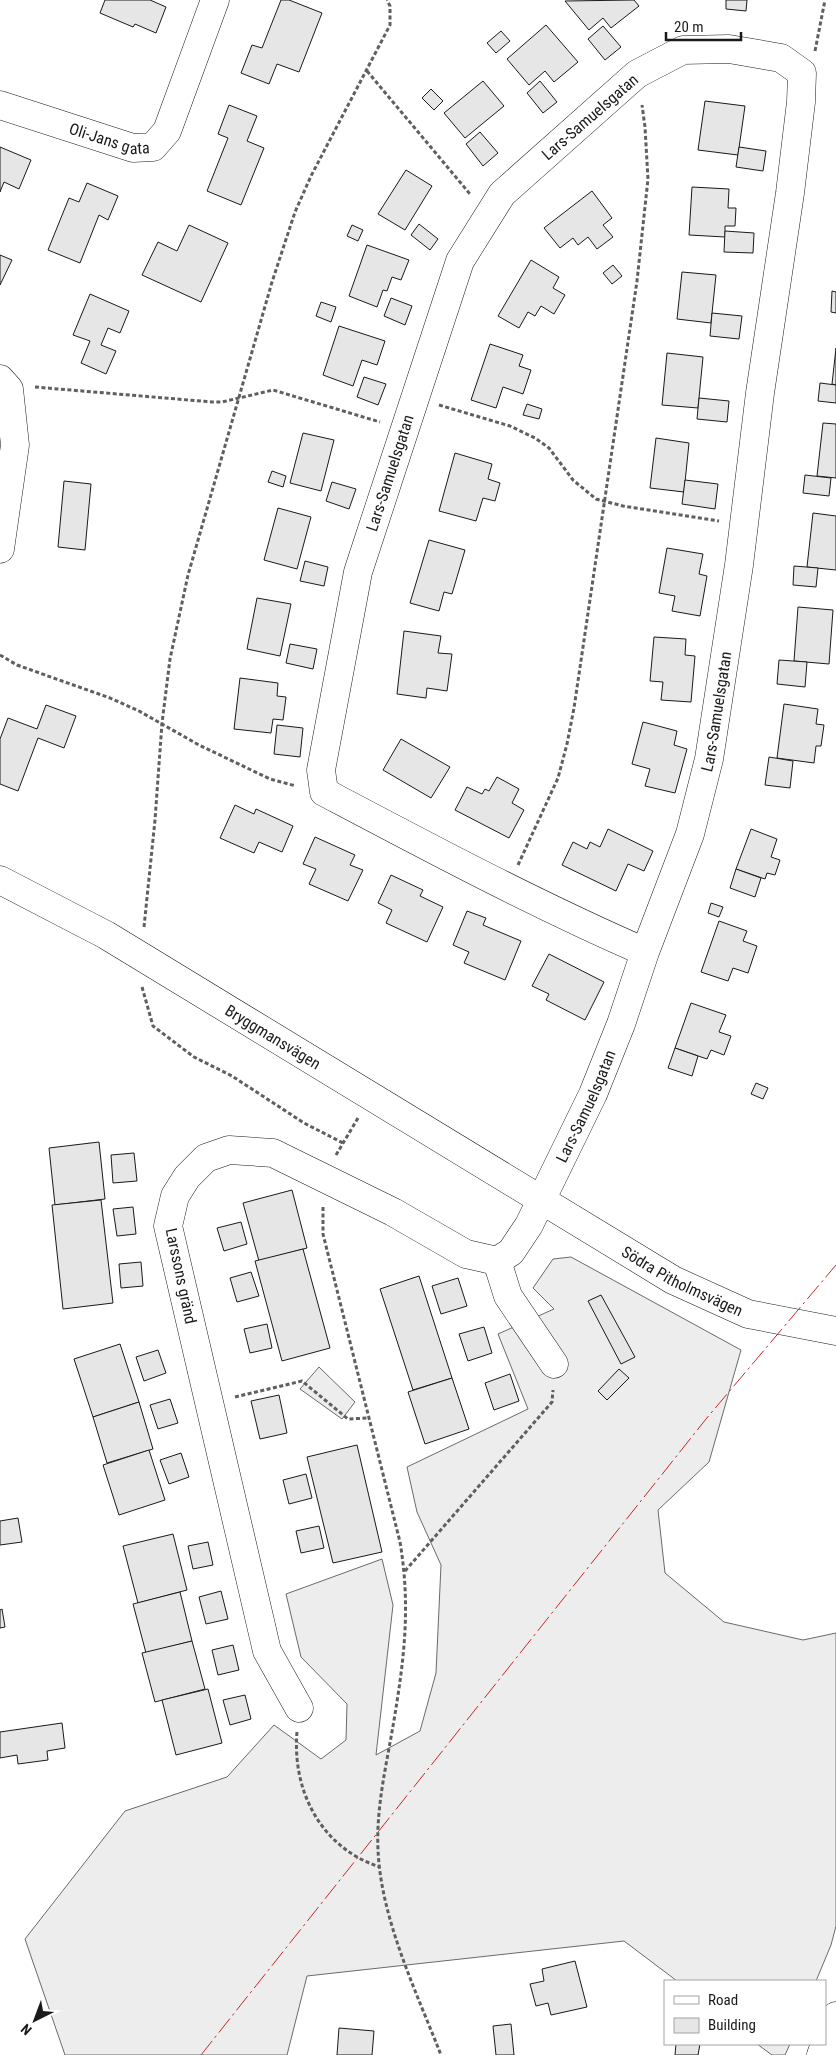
<svg xmlns="http://www.w3.org/2000/svg" width="836" height="2055" font-family="'Roboto Condensed',sans-serif">
	<style>
		.built { fill: #ededed; stroke: #6a6a6a }
		.building { fill: #e6e6e6; stroke: #1a1a1a }
		.lines { fill: none; stroke-linecap: round; stroke-linejoin: round }
		.minor-casing { stroke: #1a1a1a; stroke-width: 29 }
		.path { stroke: #5f5f5f; stroke-width: 3; stroke-dasharray: 4 2.5; stroke-linecap: butt }
		.minor { stroke: #fff; stroke-width: 28 }
		.power { stroke: #c62828; stroke-width: 1; stroke-dasharray: 18 4 2.5 4; stroke-linecap: butt }
		.labels { text-anchor: middle; dominant-baseline: central; stroke-width: 4; stroke-linejoin: round; paint-order: stroke }
		.street-label { font-size: 16px; fill: #1a1a1a; stroke: #fff }
	</style>
	<rect width="100%" height="100%" fill="#fff"/>
	<g class="built">
		<polygon points="571,1257 741,1350 709,1462 658,1510 665,1573 724,1622 803,1640 836,1633 836,1926 831,1945 816,1981 677,1981 624,1941 307,1976 287,2055 65,2055 25,1939 125,1811 227,1777 274,1725 321,1759 346,1740 347,1704 301,1657 286,1594 382,1559 393,1605 376,1755 420,1731 436,1673 441,1565 417,1512 407,1467 528,1409 498,1334 554,1309 533,1288 553,1259"/>
		<polygon points="319,1367 355,1402 342,1419 300,1389"/>
		<polygon points="757,2044 790,2044 785,2055 772,2055"/>
	</g>
	<g class="building">
		<polygon points="105,0 150,0 166,7 156,33 135,24 133,27 100,13"/>
		<polygon points="281,0 289,0 322,13 299,72 277,64 269,84 241,73 252,45 262,48"/>
		<polygon points="634,0 639,6 611,28 603,18 589,30 565,1"/>
		<polygon points="726,0 747,0 746,11 726,9"/>
		<polygon points="546,25 578,62 554,82 545,71 529,85 507,59"/>
		<polygon points="603,26 621,47 605,60 588,39"/>
		<polygon points="501,31 510,41 496,53 487,43"/>
		<polygon points="483,81 504,106 465,138 444,113"/>
		<polygon points="540,81 557,102 543,113 527,93"/>
		<polygon points="431,89 443,101 434,110 422,98"/>
		<polygon points="705,101 745,106 738,155 698,150"/>
		<polygon points="229,105 257,116 247,141 264,148 241,205 207,191 228,138 218,134"/>
		<polygon points="480,132 498,153 483,166 466,144"/>
		<polygon points="0,147 31,160 19,189 4,182 0,192"/>
		<polygon points="739,147 766,151 763,171 736,167"/>
		<polygon points="406,170 432,186 405,230 378,214"/>
		<polygon points="87,183 118,196 108,220 99,215 80,263 48,250 69,198 79,202"/>
		<polygon points="692,187 729,189 728,208 736,208 735,226 725,226 725,237 689,235"/>
		<polygon points="592,191 612,218 603,225 613,237 597,249 588,237 578,245 573,238 560,248 544,228"/>
		<polygon points="419,224 438,239 430,250 411,235"/>
		<polygon points="189,225 228,243 201,302 142,275 158,242 177,251"/>
		<polygon points="352,225 363,230 358,241 347,236"/>
		<polygon points="725,231 754,233 753,253 724,252"/>
		<polygon points="367,245 409,260 401,280 392,277 387,291 383,290 377,307 349,296"/>
		<polygon points="0,255 12,260 0,285"/>
		<polygon points="531,260 559,277 553,288 565,295 554,314 541,306 535,316 528,312 519,328 498,316"/>
		<polygon points="613,265 622,276 612,284 603,273"/>
		<polygon points="682,272 716,275 711,323 677,319"/>
		<polygon points="832,291 836,292 836,313 831,312"/>
		<polygon points="90,294 129,311 120,333 108,328 101,345 116,351 106,374 81,363 90,341 73,335"/>
		<polygon points="391,298 412,306 405,325 384,316"/>
		<polygon points="321,302 336,307 331,322 316,316"/>
		<polygon points="712,313 742,316 739,339 710,336"/>
		<polygon points="339,326 385,341 377,365 362,360 353,386 323,375"/>
		<polygon points="490,344 523,355 519,366 531,370 523,394 503,387 496,408 471,400"/>
		<polygon points="836,348 836,385 832,384"/>
		<polygon points="667,353 703,357 698,408 662,405"/>
		<polygon points="364,377 386,384 378,405 357,397"/>
		<polygon points="820,383 836,385 836,403 818,401"/>
		<polygon points="699,398 729,401 727,422 697,419"/>
		<polygon points="527,404 542,409 539,419 523,415"/>
		<polygon points="823,423 836,424 836,478 817,476"/>
		<polygon points="303,433 334,440 321,491 290,483"/>
		<polygon points="656,438 689,443 684,492 650,488"/>
		<polygon points="455,453 492,464 488,479 500,483 495,501 483,498 476,521 439,511"/>
		<polygon points="272,471 286,476 283,487 268,482"/>
		<polygon points="805,475 831,478 829,496 803,493"/>
		<polygon points="685,480 718,484 715,509 682,504"/>
		<polygon points="64,481 91,484 85,550 58,547"/>
		<polygon points="332,482 356,489 349,509 326,501"/>
		<polygon points="278,508 311,517 297,569 264,560"/>
		<polygon points="813,513 836,516 836,570 807,567"/>
		<polygon points="429,540 465,550 452,594 444,592 439,611 410,603"/>
		<polygon points="667,548 703,554 699,574 707,576 700,616 672,611 675,596 659,593"/>
		<polygon points="305,561 328,567 324,586 300,581"/>
		<polygon points="794,566 818,568 816,587 793,585"/>
		<polygon points="257,598 291,604 280,656 247,649"/>
		<polygon points="798,607 833,610 829,664 794,661"/>
		<polygon points="404,631 441,636 438,653 452,654 447,691 427,688 426,698 397,694"/>
		<polygon points="654,637 686,639 685,655 695,656 691,702 661,700 663,682 650,681"/>
		<polygon points="290,644 317,649 313,669 286,663"/>
		<polygon points="779,660 807,662 805,687 777,684"/>
		<polygon points="240,678 278,683 277,696 286,697 283,720 273,719 271,733 234,729"/>
		<polygon points="784,704 818,709 816,724 824,725 821,746 816,746 814,763 777,758"/>
		<polygon points="46,705 76,716 64,748 38,738 18,791 0,784 0,739 8,718 37,729"/>
		<polygon points="643,722 677,731 674,745 687,749 675,793 645,786 650,769 632,764"/>
		<polygon points="277,725 303,728 300,757 274,754"/>
		<polygon points="401,739 450,767 431,798 383,770"/>
		<polygon points="769,757 793,761 790,788 765,785"/>
		<polygon points="497,777 519,789 512,803 524,810 509,838 455,810 467,787 482,794 485,789 489,791"/>
		<polygon points="235,805 254,814 256,809 293,826 282,852 259,842 254,853 220,838"/>
		<polygon points="608,829 653,851 644,871 628,864 616,891 562,865 573,842 587,849 590,842 600,847"/>
		<polygon points="751,829 777,839 771,857 780,860 775,875 767,873 765,879 736,869"/>
		<polygon points="315,837 355,855 350,865 363,870 348,901 309,884 316,869 303,864"/>
		<polygon points="736,869 761,878 755,897 730,888"/>
		<polygon points="391,875 423,890 420,896 443,907 427,942 386,923 392,910 378,903"/>
		<polygon points="711,903 723,907 719,917 708,913"/>
		<polygon points="467,911 486,918 483,925 521,941 505,980 464,963 469,952 453,945"/>
		<polygon points="719,921 747,931 743,941 757,946 748,973 733,968 728,981 701,972"/>
		<polygon points="549,954 604,982 585,1020 546,1000 549,994 532,986"/>
		<polygon points="691,1003 726,1015 719,1032 731,1036 724,1055 711,1050 707,1059 675,1048"/>
		<polygon points="675,1048 698,1056 692,1076 668,1068"/>
		<polygon points="756,1083 768,1088 763,1099 751,1094"/>
		<polygon points="99,1142 105,1199 55,1205 49,1148"/>
		<polygon points="134,1153 137,1181 113,1183 111,1155"/>
		<polygon points="292,1190 307,1248 259,1261 243,1203"/>
		<polygon points="101,1200 113,1303 63,1309 52,1205"/>
		<polygon points="133,1207 136,1234 117,1236 113,1209"/>
		<polygon points="241,1222 247,1244 224,1251 217,1228"/>
		<polygon points="303,1249 330,1348 282,1361 255,1261"/>
		<polygon points="141,1262 143,1286 121,1288 119,1264"/>
		<polygon points="251,1272 259,1296 237,1302 230,1278"/>
		<polygon points="419,1276 452,1378 413,1390 380,1289"/>
		<polygon points="458,1278 467,1306 441,1314 432,1286"/>
		<polygon points="601,1295 635,1357 621,1364 588,1301"/>
		<polygon points="267,1324 272,1348 250,1353 244,1329"/>
		<polygon points="484,1327 492,1353 468,1361 459,1334"/>
		<polygon points="120,1344 139,1402 93,1417 74,1359"/>
		<polygon points="158,1350 166,1373 144,1381 136,1357"/>
		<polygon points="619,1369 629,1378 607,1400 598,1391"/>
		<polygon points="510,1374 519,1401 494,1410 485,1383"/>
		<polygon points="452,1378 469,1429 425,1444 408,1392"/>
		<polygon points="279,1395 287,1433 260,1439 251,1401"/>
		<polygon points="170,1399 178,1423 158,1429 150,1405"/>
		<polygon points="139,1402 153,1449 107,1463 93,1417"/>
		<polygon points="357,1445 382,1552 333,1563 307,1457"/>
		<polygon points="149,1450 165,1500 119,1515 103,1465"/>
		<polygon points="181,1453 189,1477 169,1484 160,1460"/>
		<polygon points="306,1474 312,1498 289,1504 283,1480"/>
		<polygon points="18,1518 22,1542 0,1545 0,1521"/>
		<polygon points="319,1526 324,1548 301,1553 296,1531"/>
		<polygon points="173,1534 187,1590 138,1603 123,1546"/>
		<polygon points="208,1542 213,1565 193,1569 188,1546"/>
		<polygon points="221,1591 228,1619 206,1624 199,1597"/>
		<polygon points="180,1592 192,1641 146,1653 133,1604"/>
		<polygon points="2,1609 5,1627 0,1628 0,1610"/>
		<polygon points="192,1641 205,1689 155,1702 142,1653"/>
		<polygon points="233,1645 239,1670 218,1675 212,1650"/>
		<polygon points="208,1689 222,1743 176,1755 162,1700"/>
		<polygon points="245,1695 251,1719 230,1725 223,1700"/>
		<polygon points="62,1723 65,1748 47,1751 48,1760 18,1764 17,1755 0,1758 0,1732"/>
		<polygon points="575,1961 587,2007 551,2015 548,2003 536,2006 530,1984 544,1981 542,1969"/>
		<polygon points="511,2024 514,2055 496,2055 493,2026"/>
		<polygon points="339,2028 374,2031 372,2055 337,2055"/>
		<polygon points="676,2044 700,2044 698,2055 675,2055"/>
	</g>
	<g class="lines">
		<defs>
			<g id="minor">
				<path id="s1" d="M0 105 133 148 153 147 167 131 215 0"/>
				<polyline points="0,379 9,389 15,445 0,549"/>
				<path id="s2" d="M0 880 106 935 673 1280 748 1314 836 1331"/>
				<polyline points="497,1261 508,1296 554,1364"/>
				<path id="s3" d="M299 1708 267 1651 168 1226 175 1196 187 1177 206 1158 229 1150 273 1153 393 1212 466 1254 497 1261 511 1252 529 1225 593 1094 621 1024 645 952 690 834 709 759 739 565 760 393 790 193 801 102 802 73 781 58 729 49 683 50 637 74 502 194 460 261 358 572 321 770 324 792C430 848 535 904 645 952"/>
				<polyline points="821,2055 836,2016"/>
			</g>
		</defs>
		<use href="#minor" class="minor-casing"/>
		<g class="path">
			<polyline points="815,51 825,0"/>
			<polyline points="367,71 470,194"/>
			<polyline points="35,387 212,402 222,402 273,390 380,422"/>
			<polyline points="439,405 510,426 535,438 549,448 573,480 596,499 623,506 719,521"/>
			<polyline points="0,655 17,665 110,698 139,711 199,745 270,779 296,786"/>
			<polyline points="518,865 558,778 567,744 574,708 637,281 648,179 645,127 642,105"/>
			<polyline points="144,927 155,820 162,723 170,659 188,575 272,282 295,212 311,176 390,25 390,6 387,0"/>
			<polyline points="142,987 153,1026 194,1057 232,1076 304,1123 343,1143"/>
			<polyline points="336,1155 358,1118"/>
			<path d="M323 1207V1234L400 1542C411 1608 404 1661 393 1726 386 1767 376 1808 378 1850 381 1919 416 1991 441 2055"/>
			<polyline points="235,1397 302,1381 348,1419 369,1418"/>
			<polyline points="405,1571 552,1402 553,1390"/>
			<path d="M297 1732C292 1791 321 1848 380 1867"/>
		</g>
		<use href="#minor" class="minor"/>
		<polyline class="power" points="201,2055 706,1419 836,1265"/>
	</g>
	<g class="labels">
		<g class="street-label">
			<text transform="translate(590 117) rotate(-41)">Lars-Samuelsgatan</text>
			<text stroke="none"><textPath href="#s1" startOffset="115">Oli-Jans gata</textPath></text>
			<text transform="translate(390 473) rotate(-72)">Lars-Samuelsgatan</text>
			<text stroke="none"><textPath href="#s3" startOffset="1498">Lars-Samuelsgatan</textPath></text>
			<text stroke="none"><textPath href="#s2" startOffset="315">Bryggmansvägen</textPath></text>
			<text stroke="none"><textPath href="#s3" startOffset="1081">Lars-Samuelsgatan</textPath></text>
			<text transform="translate(181 1276) rotate(78)">Larssons gränd</text>
			<text stroke="none"><textPath href="#s2" startOffset="792">Södra Pitholmsvägen</textPath></text>
		</g>
	</g>
	<rect x="664" y="1980" width="162" height="65" fill="#ffffff" stroke="#a3a3a3"/>
	<rect x="674" y="1996" width="25" height="8" fill="#ffffff" stroke="#a3a3a3"/>
	<text x="708" y="2005" font-size="15" fill="#1a1a1a">Road</text>
	<rect x="674" y="2018" width="25" height="15" fill="#e6e6e6" stroke="#a3a3a3"/>
	<text x="708" y="2030" font-size="15" fill="#1a1a1a">Building</text>
	<g transform="translate(35 2020) rotate(222)" stroke="#ffffff" stroke-width="4" paint-order="stroke">
	<path d="M0-4L9 19L0 12L-9 19Z" fill="#1a1a1a"/>
	<text y="-8" font-size="14" font-weight="bold" text-anchor="middle" fill="#1a1a1a">N</text>
	</g>
	<path d="M666 32v8h75v-8" fill="none" stroke="#1a1a1a" stroke-width="2.5"/>
	<text x="674" y="32" font-size="15" fill="#1a1a1a" stroke="#ffffff" stroke-width="4" paint-order="stroke">20 m</text>
</svg>
